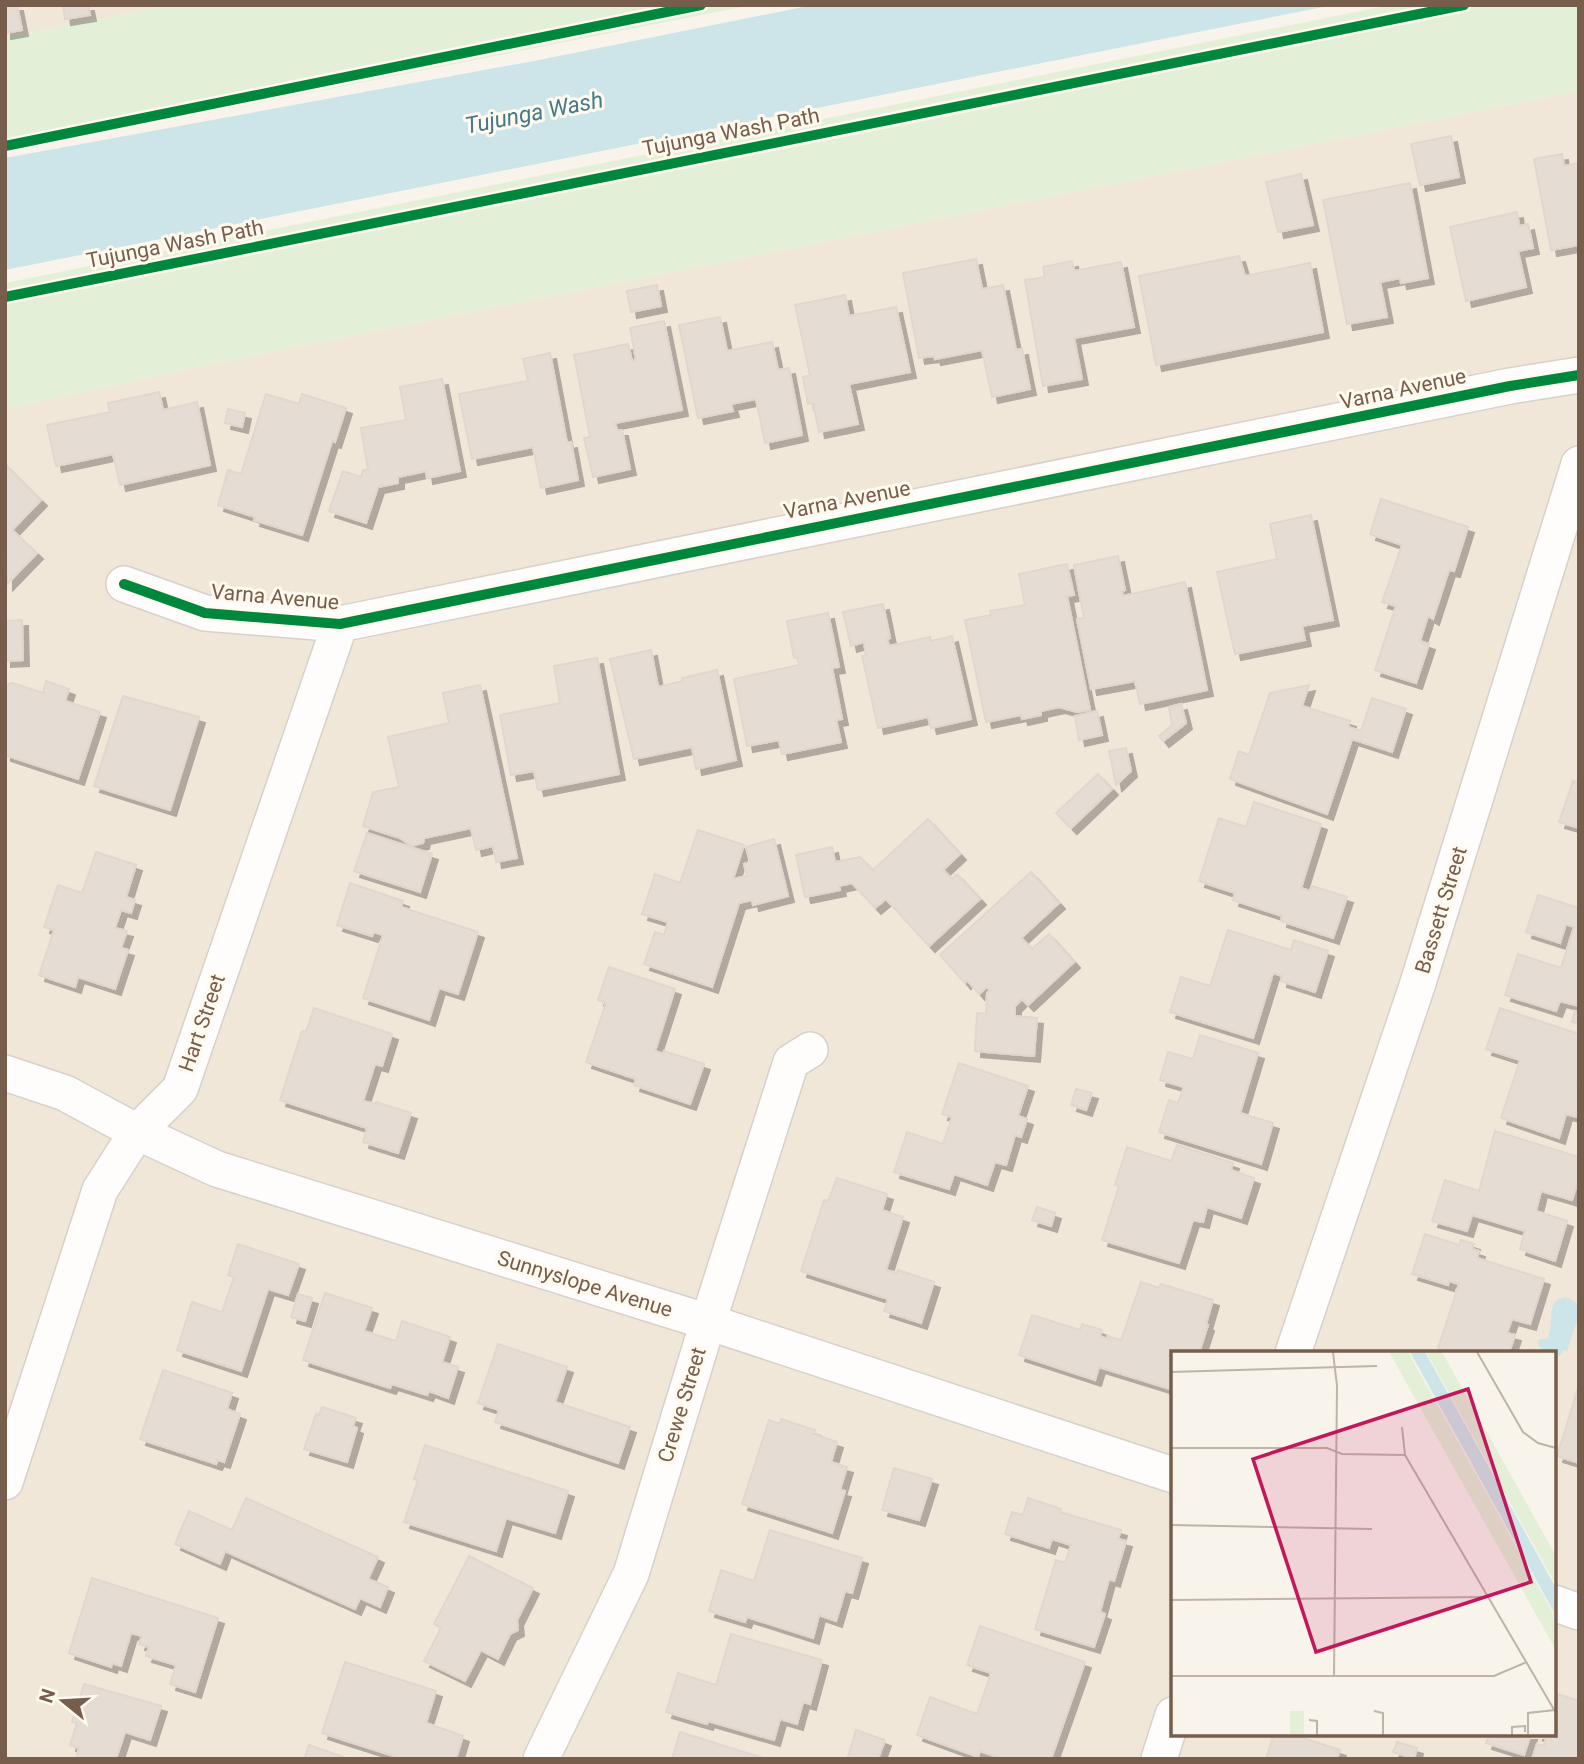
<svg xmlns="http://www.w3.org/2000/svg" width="1584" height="1764" font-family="Roboto,sans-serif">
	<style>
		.residential { fill: #f1e7d9; fill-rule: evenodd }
		.green { fill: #e3efd7 }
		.water { fill: #cde5e8 }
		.building { fill: #e5ddd3; stroke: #e1d7ce; stroke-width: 2; filter: url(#shadow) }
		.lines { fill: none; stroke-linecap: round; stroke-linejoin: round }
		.street-casing { stroke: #d7d1ca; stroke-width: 38 }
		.street { stroke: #fefdfc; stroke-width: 35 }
		.cycleway-casing { stroke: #fff9ee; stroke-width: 15 }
		.cycleway { stroke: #00873e; stroke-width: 10 }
		.labels { text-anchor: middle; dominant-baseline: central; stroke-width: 6; stroke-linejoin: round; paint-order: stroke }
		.street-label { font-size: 21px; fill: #775d4b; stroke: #fff9ee }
		.water-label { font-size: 23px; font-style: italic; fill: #447b8b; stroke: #fff9ee }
		.inset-road { fill: none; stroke: #c0b3a7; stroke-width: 2 }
		.view { fill: #c2185b; fill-opacity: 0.15; stroke: #c2185b; stroke-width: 3.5 }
		.inset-edge { fill: none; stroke: #775d4b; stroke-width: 3.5 }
	</style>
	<defs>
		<filter id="shadow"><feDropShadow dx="6" dy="6" stdDeviation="0" flood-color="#0004"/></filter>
	</defs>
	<rect width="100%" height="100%" fill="#f8f4ec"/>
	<g class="residential">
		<polygon points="5,5 170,5 5,38"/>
		<path d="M1579 91V1759H5V409L222 362ZM1173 1353H1554V1734H1173Z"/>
	</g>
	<g class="green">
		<polygon points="170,5 752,5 5,153 5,38"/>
		<polygon points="1391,5 1579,5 1579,91 222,362 5,409 5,283"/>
	</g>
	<g class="water">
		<polygon points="813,5 1333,5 5,270 5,158 539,60"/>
		<path d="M1566 1297 1576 1302 1579 1315 1567 1351 1563 1350 1561 1355 1554 1358V1353H1544L1537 1343 1540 1339H1547C1556 1324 1543 1300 1566 1297Z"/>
	</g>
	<g class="building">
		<polygon points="5,5 17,5 22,30 5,33"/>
		<polygon points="63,5 88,5 90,15 65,19"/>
		<polygon points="1451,136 1459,177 1420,185 1411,144"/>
		<polygon points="1562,154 1564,166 1579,163 1579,245 1551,250 1534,159"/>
		<polygon points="1301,174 1313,225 1278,232 1266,182"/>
		<polygon points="1410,183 1428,278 1401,283 1400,278 1380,282 1387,317 1347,324 1323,200"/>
		<polygon points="1517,212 1519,226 1528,224 1533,248 1518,251 1526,287 1466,301 1450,227"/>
		<polygon points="1239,256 1245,276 1310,263 1323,332 1156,365 1139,276"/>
		<polygon points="976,259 982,289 1003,285 1016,350 1022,349 1030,389 992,397 982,350 935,359 934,356 919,358 903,273"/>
		<polygon points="1072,261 1074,271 1121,262 1134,327 1074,338 1082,379 1043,386 1025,280 1045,277 1043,267"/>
		<polygon points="657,285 661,306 631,312 627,291"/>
		<polygon points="845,295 849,316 896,307 910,372 849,384 858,424 819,432 813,403 808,404 803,377 810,375 795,305"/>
		<polygon points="720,317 727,351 772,342 778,370 789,368 802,435 765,443 756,399 731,404 733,411 698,418 679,325"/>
		<polygon points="664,321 682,410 615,423 617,430 622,430 630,469 593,477 584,438 590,437 574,355 628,344 632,361 636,360 630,328"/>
		<polygon points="550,353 567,443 571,442 578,480 541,488 533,447 472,459 459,394 528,381 523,359"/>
		<polygon points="442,379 460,471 427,478 426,471 398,477 398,483 378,487 366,523 329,511 343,471 361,477 363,470 368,470 361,428 406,420 400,387"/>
		<polygon points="159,392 163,410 197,402 210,465 120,485 113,454 56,466 47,425 110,412 108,403"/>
		<polygon points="266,394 299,404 302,394 346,408 335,442 332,441 302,535 254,520 255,517 218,505 228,470 241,474"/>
		<polygon points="228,409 245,413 242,427 225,423"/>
		<polygon points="5,464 41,500 12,530 37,553 7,584"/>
		<polygon points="1381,499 1468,527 1454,571 1449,570 1433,619 1428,616 1420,641 1429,644 1416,683 1375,670 1396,606 1382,602 1402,545 1370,534"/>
		<polygon points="1311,515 1333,620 1302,626 1305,640 1235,654 1217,572 1277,559 1270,524"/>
		<polygon points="1118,556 1125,590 1122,591 1123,596 1185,582 1207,690 1140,704 1135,681 1091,689 1077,619 1084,618 1074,565"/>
		<polygon points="1067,564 1074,595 1067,596 1090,710 1077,712 1059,707 1041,711 1041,715 1022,719 1021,715 986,722 965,620 991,615 990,611 1025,605 1019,574"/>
		<polygon points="883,604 890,638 887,639 889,646 930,637 931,641 952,636 971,719 931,728 928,717 878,728 862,656 866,655 864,642 851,646 843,612"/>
		<polygon points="828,613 839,667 832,668 842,719 836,720 841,742 782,754 779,740 747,746 734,679 799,665 797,657 794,658 787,621"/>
		<polygon points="22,620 23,660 5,661 5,621"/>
		<polygon points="651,650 658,687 683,681 682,678 717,670 736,760 696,769 692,747 634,759 610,659"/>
		<polygon points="597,658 619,774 538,790 534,771 511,775 500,715 560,703 554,666"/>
		<polygon points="46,681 69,689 65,701 100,712 78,779 5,755 5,685 13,683 43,693"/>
		<polygon points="480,685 517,858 496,862 493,846 476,850 471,828 424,838 423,843 411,846 400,838 363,826 373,792 399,787 388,737 449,723 443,693"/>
		<polygon points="1309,685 1302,706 1350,721 1348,727 1361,731 1372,698 1406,709 1392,752 1352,739 1327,814 1230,779 1239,751 1249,755 1270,693"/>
		<polygon points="123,696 199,717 170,810 94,786"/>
		<polygon points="1181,704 1186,723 1163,741 1159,736 1172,725 1169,707"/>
		<polygon points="1097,711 1102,735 1079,740 1075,716"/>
		<polygon points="1126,748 1131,771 1116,785 1109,751"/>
		<polygon points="1098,774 1112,789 1071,828 1056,813"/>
		<polygon points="1573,781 1579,783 1579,828 1559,822"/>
		<polygon points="1254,802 1321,824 1301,888 1310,891 1312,886 1347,897 1333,938 1281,921 1282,916 1233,900 1235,893 1199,881 1219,818 1246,827"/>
		<polygon points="928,819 960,854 943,870 952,879 957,874 980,899 929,946 886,899 875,908 852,883 839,886 840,890 805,897 796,855 832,847 835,862 860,857 873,870"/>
		<polygon points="698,830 744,845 733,879 747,876 744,864 750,862 746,847 774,839 788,896 753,905 752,900 739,903 712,987 644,964 655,932 664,935 668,922 642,914 655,874 680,883"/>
		<polygon points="367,833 432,854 420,892 354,871"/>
		<polygon points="96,852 136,865 126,897 135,900 131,913 121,910 115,928 127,931 121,948 128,950 115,989 78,977 75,987 39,975 54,930 44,927 58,885 82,893"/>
		<polygon points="1031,872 1059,903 1021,938 1032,949 1049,934 1074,962 1028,1005 1022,999 1015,1006 1015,1016 1037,1018 1034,1056 975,1051 977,1013 986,1014 987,993 990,990 987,987 979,994 967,980 965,983 940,955"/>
		<polygon points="350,883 403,901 401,907 478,932 458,994 439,988 429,1020 363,998 383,935 374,932 372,936 337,925"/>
		<polygon points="1538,895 1579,908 1579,1006 1560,1001 1556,1011 1505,995 1518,954 1561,968 1574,927 1566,924 1560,943 1526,932"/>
		<polygon points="1228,930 1291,950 1294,940 1328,951 1315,992 1281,981 1282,976 1273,973 1253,1038 1170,1012 1181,977 1210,986"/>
		<polygon points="609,967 675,989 655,1051 663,1054 664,1051 704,1064 690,1104 634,1085 636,1079 586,1062 606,1003 598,1000"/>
		<polygon points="314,1008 392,1034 382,1066 375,1064 363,1101 376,1104 376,1102 411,1113 398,1153 363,1142 367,1128 280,1100 302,1031 306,1032"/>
		<polygon points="1500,1008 1579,1034 1579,1076 1576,1085 1579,1086 1579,1113 1577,1117 1566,1114 1559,1138 1501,1118 1520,1060 1486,1049"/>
		<polygon points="1575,1011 1579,1012 1579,1024 1572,1022"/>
		<polygon points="1200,1035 1258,1053 1240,1113 1273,1123 1261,1164 1159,1132 1169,1100 1178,1103 1184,1087 1160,1080 1168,1052 1193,1059"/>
		<polygon points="959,1063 1028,1086 1018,1116 1027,1119 1021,1137 1015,1135 1006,1165 995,1162 987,1185 954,1174 949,1189 894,1172 907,1132 943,1144 952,1117 942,1114"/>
		<polygon points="1076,1089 1092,1093 1086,1110 1071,1105"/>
		<polygon points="1495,1131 1579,1157 1579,1178 1572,1200 1541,1191 1536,1211 1567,1221 1555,1261 1520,1249 1525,1231 1472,1215 1467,1231 1432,1221 1445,1180 1479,1191"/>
		<polygon points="1177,1145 1233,1163 1231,1170 1254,1178 1241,1218 1207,1207 1203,1222 1193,1220 1179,1263 1102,1240 1119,1186 1115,1185 1127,1147 1171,1161"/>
		<polygon points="837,1178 887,1194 882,1210 903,1217 886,1270 897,1273 898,1270 934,1282 921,1323 884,1311 888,1299 801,1271 824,1200 828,1201"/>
		<polygon points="1037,1207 1055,1213 1051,1226 1032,1220"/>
		<polygon points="1425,1234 1459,1245 1461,1240 1474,1244 1472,1249 1479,1251 1477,1258 1544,1279 1530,1324 1512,1319 1507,1333 1515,1335 1509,1353 1453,1353 1438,1348 1459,1284 1449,1281 1448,1285 1412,1274"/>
		<polygon points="238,1244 299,1264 288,1295 268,1289 241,1371 177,1350 192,1302 222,1312 234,1277 228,1275"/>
		<polygon points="1141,1282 1159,1288 1161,1284 1213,1300 1206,1324 1208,1325 1199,1353 1173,1353 1173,1390 1099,1367 1095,1380 1019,1355 1032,1315 1080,1330 1082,1324 1102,1330 1100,1336 1107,1339 1107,1336 1121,1340"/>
		<polygon points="325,1293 372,1308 364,1331 396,1341 402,1321 450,1337 442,1362 458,1367 448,1398 429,1391 427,1395 392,1384 390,1388 303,1360"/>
		<polygon points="298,1294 312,1298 305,1321 291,1317"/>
		<polygon points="498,1344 567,1367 555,1402 630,1427 618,1463 495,1422 499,1410 478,1403"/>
		<polygon points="163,1370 232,1393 227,1409 240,1414 224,1462 218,1460 216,1464 140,1439"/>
		<polygon points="1579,1385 1579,1463 1557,1456"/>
		<polygon points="322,1407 356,1418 353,1426 357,1428 347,1462 304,1449 316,1414 319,1415"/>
		<polygon points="781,1419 815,1430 813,1434 837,1442 831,1462 847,1467 840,1490 845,1491 832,1533 742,1504 769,1420 780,1424"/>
		<polygon points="425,1445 568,1491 555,1533 506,1518 496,1551 404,1522 418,1480 414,1479"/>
		<polygon points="894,1468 932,1479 919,1520 882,1510"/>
		<polygon points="246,1498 378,1557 368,1579 388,1587 380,1607 360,1598 355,1609 225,1551 220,1564 175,1544 189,1511 232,1530"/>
		<polygon points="1028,1498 1061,1509 1060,1512 1121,1530 1118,1539 1126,1541 1114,1581 1109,1579 1100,1612 1105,1614 1094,1647 1035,1629 1056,1560 1065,1563 1071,1545 1052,1539 1049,1548 1005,1534 1012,1512 1023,1515"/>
		<polygon points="770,1530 862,1558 852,1593 845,1591 836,1621 819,1615 813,1638 747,1617 745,1622 709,1611 721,1570 754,1581"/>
		<polygon points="469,1556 533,1588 517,1620 518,1630 510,1634 498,1659 481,1650 465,1681 424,1661 441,1628 434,1624"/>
		<polygon points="92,1578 218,1618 195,1692 170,1684 176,1665 146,1656 149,1647 139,1644 142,1636 131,1633 121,1666 112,1663 111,1667 69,1653"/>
		<polygon points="980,1626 1085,1662 1051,1759 1003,1759 980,1751 978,1757 917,1735 930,1697 977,1714 991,1673 967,1665"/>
		<polygon points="731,1634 822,1660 810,1704 803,1702 797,1724 780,1719 774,1740 708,1721 707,1724 666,1712 678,1673 716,1685"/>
		<polygon points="345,1662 436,1691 426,1723 463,1736 456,1759 403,1759 322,1733"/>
		<polygon points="84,1684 161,1706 150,1740 125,1732 116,1759 76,1759 79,1748 70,1745 77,1723 72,1722"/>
		<polygon points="1558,1694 1579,1701 1579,1759 1532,1759 1537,1744 1544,1746 1546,1738 1536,1734 1554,1734 1554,1711"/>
		<polygon points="856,1730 885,1740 878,1759 850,1759 848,1757"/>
		<polygon points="680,1732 766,1759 672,1759"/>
		<polygon points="1274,1734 1291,1734 1340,1750 1337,1759 1266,1759"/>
		<polygon points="1489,1734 1531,1734 1524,1755 1486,1743"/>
		<polygon points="1397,1742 1417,1748 1414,1759 1393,1752"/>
		<polygon points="309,1745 349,1759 304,1759"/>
	</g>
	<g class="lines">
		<defs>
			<g id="street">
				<polyline points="124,584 205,613 340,624 1510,386 1579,375"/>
				<polyline points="5,1073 65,1093 137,1132 217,1169 708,1322 1173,1475"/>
				<polyline points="1293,1353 1417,986 1579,464"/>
				<polyline points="5,1482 100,1190 137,1132 180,1089 340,624"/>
				<polyline points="1554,1603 1579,1612"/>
				<polyline points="541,1759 631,1574 708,1322 791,1062 810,1050"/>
				<polyline points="1159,1759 1173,1715"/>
			</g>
		</defs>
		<use href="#street" class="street-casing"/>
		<use href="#street" class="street"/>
		<defs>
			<g id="cycleway">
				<polyline points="5,146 701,5"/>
				<polyline points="5,297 1464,5"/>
				<polyline points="124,584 205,613 340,624 1510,386 1579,375"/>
			</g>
		</defs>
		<use href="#cycleway" class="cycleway-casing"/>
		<use href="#cycleway" class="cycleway"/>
	</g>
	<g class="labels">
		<g class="street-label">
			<text transform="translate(731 132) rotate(-11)">Tujunga Wash Path</text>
			<text transform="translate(175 244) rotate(-11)">Tujunga Wash Path</text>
			<text transform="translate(1403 389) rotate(-12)">Varna Avenue</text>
			<text transform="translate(847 500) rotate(-11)">Varna Avenue</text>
			<text transform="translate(275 597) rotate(5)">Varna Avenue</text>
			<text transform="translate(1441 910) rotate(-73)">Bassett Street</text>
			<text transform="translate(202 1023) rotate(-71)">Hart Street</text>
			<text transform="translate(585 1284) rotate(17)">Sunnyslope Avenue</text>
			<text transform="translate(682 1405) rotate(-73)">Crewe Street</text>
		</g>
		<g class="water-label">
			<text transform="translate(534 113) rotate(-11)">Tujunga Wash</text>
		</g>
	</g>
	<g transform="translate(1171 1351)">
		<rect width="385" height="385" fill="#f8f4ec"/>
		<path d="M218 1H237L385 267V299ZM255 1H271L385 205V234ZM119 360H133V384H119Z" fill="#e3efd7"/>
		<path d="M239 1H254L385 237V265Z" fill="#cde5e8"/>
		<path class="inset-road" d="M162 1 166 35 163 325M306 1 352 81 367 92 385 97M0 21 206 15M231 76 234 104 385 362M0 97H156L171 103 234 104M0 174 201 178M0 249 314 246M0 325H323L356 311M203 360 212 362V384M138 369 146 370V384M357 383V362L384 359M341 384V376L354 375V381"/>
		<path class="view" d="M297 38 360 231 145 301 82 108Z"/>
		<rect width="385" height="385" class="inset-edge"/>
	</g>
	<rect width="1584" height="1764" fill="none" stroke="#775d4b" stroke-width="14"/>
	<g transform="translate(63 1701) rotate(288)" stroke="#fff9ee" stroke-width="5" paint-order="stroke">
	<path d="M0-5L12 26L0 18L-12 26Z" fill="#775d4b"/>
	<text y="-10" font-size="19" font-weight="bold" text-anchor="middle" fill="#775d4b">N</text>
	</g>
</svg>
